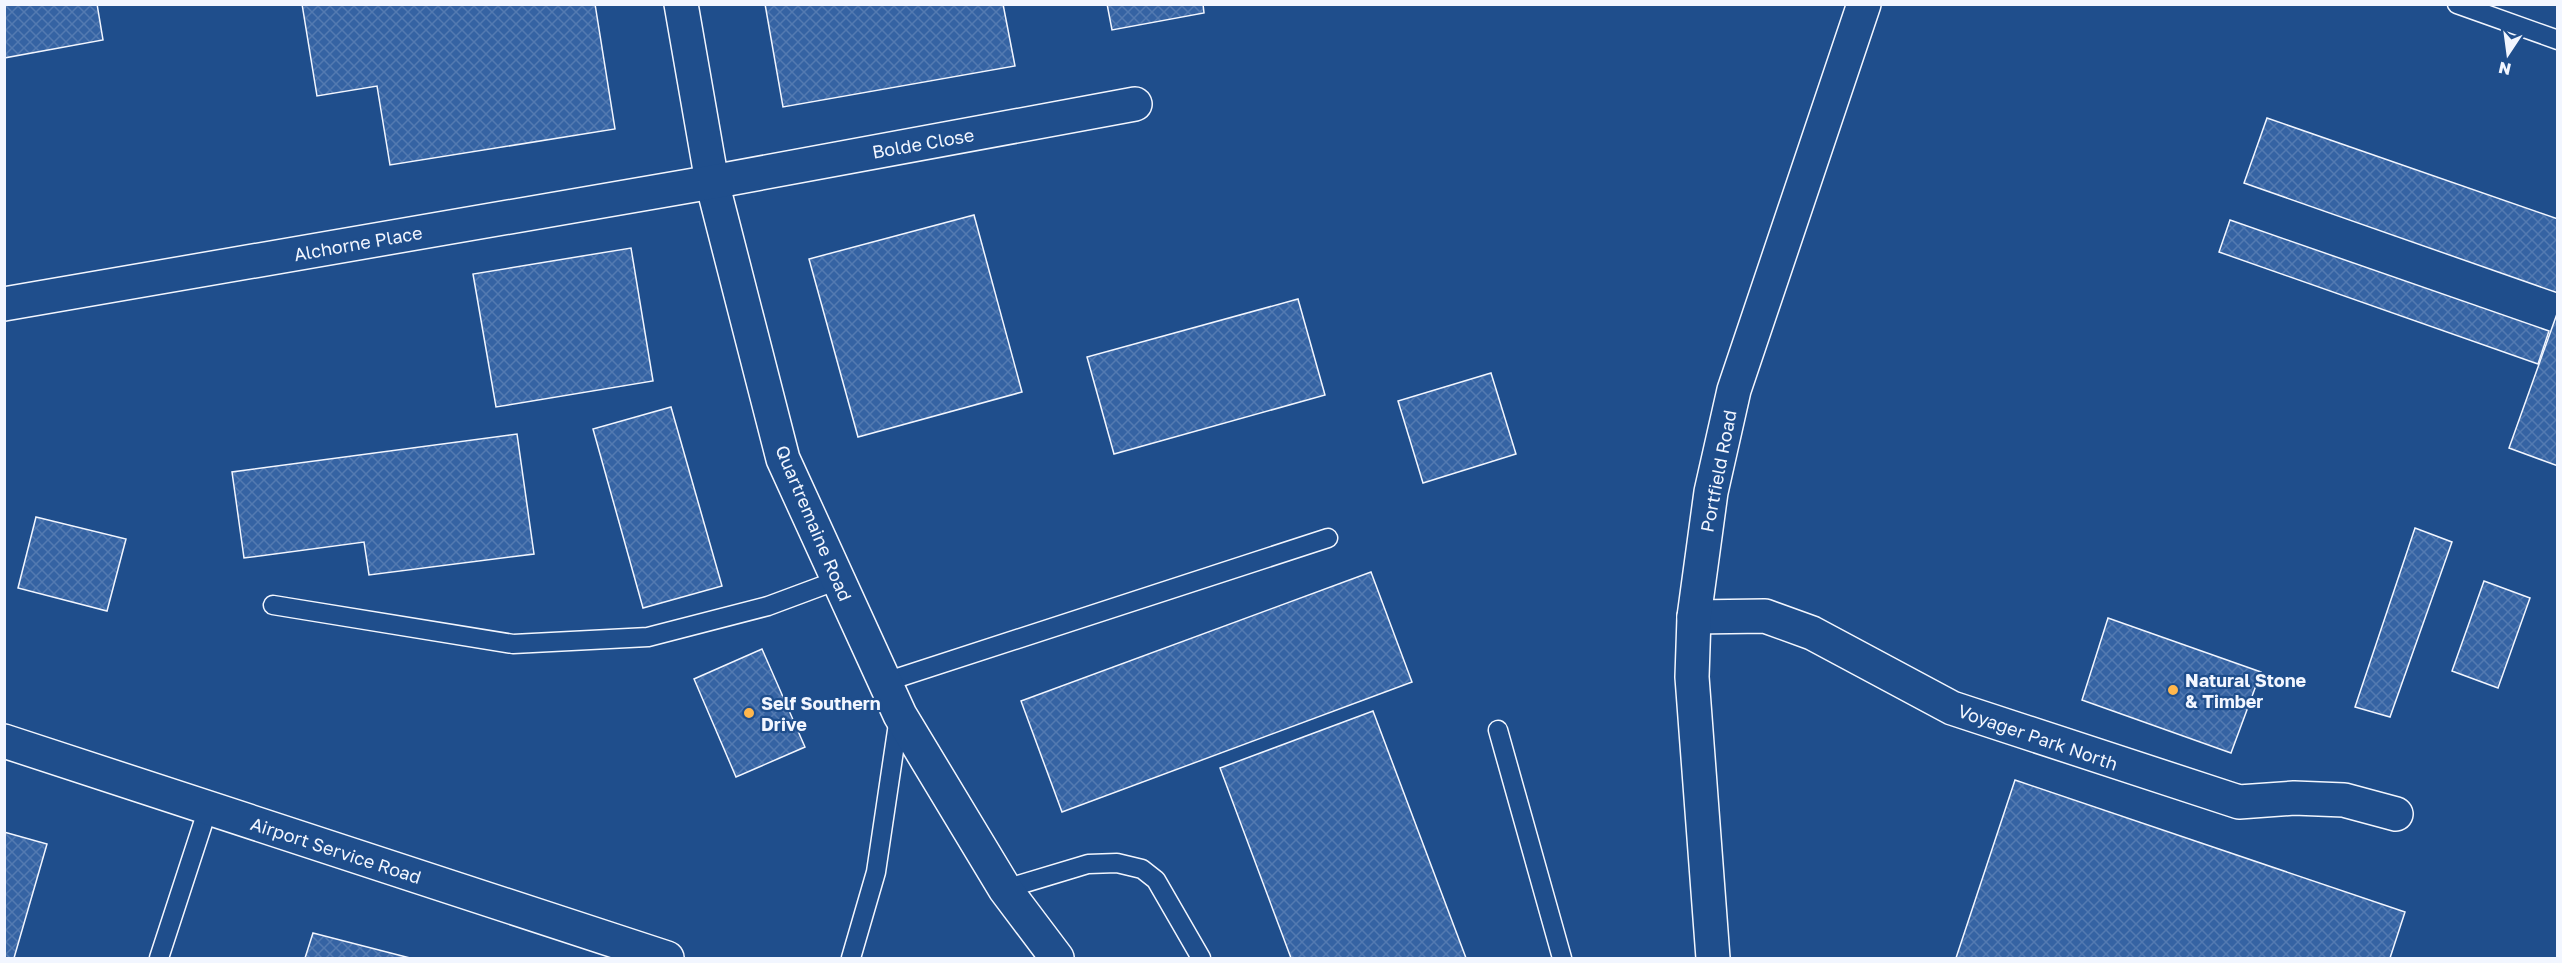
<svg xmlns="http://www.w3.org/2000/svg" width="2562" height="963" font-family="'Golos Text',sans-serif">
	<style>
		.building { fill: url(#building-cross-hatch); stroke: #f2f6ff; stroke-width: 1.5 }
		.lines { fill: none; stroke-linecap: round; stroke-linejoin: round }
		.lane-casing { stroke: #f2f6ff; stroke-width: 21 }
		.street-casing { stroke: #f2f6ff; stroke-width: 36 }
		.lane { stroke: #1f4e8c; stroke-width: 18 }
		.street { stroke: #1f4e8c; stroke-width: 33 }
		.poi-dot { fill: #ffb74d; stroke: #1f4e8c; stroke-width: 2 }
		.labels { text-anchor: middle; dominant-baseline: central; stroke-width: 4.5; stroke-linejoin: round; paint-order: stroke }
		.street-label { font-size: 18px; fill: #f2f6ff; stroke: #1f4e8c }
		.poi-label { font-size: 18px; font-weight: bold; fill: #f2f6ff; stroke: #1f4e8c; text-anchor: start }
	</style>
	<defs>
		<pattern id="building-cross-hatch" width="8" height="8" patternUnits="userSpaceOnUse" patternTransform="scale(1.5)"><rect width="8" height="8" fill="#3563a3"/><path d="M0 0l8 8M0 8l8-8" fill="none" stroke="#537ab1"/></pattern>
	</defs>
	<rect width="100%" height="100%" fill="#1f4e8c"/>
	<g class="building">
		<polygon points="4,4 97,4 103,40 4,58"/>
		<polygon points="302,4 595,4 615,129 390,165 377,86 317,96"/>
		<polygon points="765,4 1003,4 1015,66 783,107"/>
		<polygon points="1107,4 1203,4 1204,13 1112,30"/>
		<polygon points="2267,118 2558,219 2558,293 2244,183"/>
		<polygon points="974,215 1022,392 858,437 809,259"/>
		<polygon points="2230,220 2549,331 2538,364 2219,252"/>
		<polygon points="631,248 653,381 496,407 473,274"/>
		<polygon points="1298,299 1325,395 1114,454 1087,357"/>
		<polygon points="2558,311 2558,466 2509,448"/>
		<polygon points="1491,373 1516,454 1423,483 1398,401"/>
		<polygon points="671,407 722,586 643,608 593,429"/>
		<polygon points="517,434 534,554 369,575 364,542 244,558 232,472"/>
		<polygon points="36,517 126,539 107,611 18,588"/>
		<polygon points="2415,528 2452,542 2390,717 2355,707"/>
		<polygon points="1371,572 1412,682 1062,812 1021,701"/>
		<polygon points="2484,581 2530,598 2498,688 2452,671"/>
		<polygon points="2108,618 2261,672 2231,753 2082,700"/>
		<polygon points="762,649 805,747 736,777 694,679"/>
		<polygon points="1373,711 1466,958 1291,958 1220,768"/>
		<polygon points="2015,780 2405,912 2390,958 1956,958"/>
		<polygon points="4,832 47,844 14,958 4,958"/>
		<polygon points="313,933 410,958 305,958"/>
	</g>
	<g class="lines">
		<defs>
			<g id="lane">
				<polyline points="2457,4 2558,40"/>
				<polyline points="273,605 513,644 648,637 768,606 838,580"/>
				<polyline points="885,682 1328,538"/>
				<polyline points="1498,730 1562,958"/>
				<polyline points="1005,889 1088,864 1117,863 1142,869 1156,880 1201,958"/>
				<polyline points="159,958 208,808"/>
				<polyline points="851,958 876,872 899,717"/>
			</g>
			<g id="street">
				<polyline points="681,4 712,182 783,459 900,715 1005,889 1057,958"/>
				<polyline points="4,304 712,182 1135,104"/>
				<polyline points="1694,617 1765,616 1812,633 1952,708 2239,802 2294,798 2344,800 2396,814"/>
				<polyline points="4,741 667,958"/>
				<polyline points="1713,958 1692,677 1694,617 1711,492 1734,390 1864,4"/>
			</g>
		</defs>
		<use href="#lane" class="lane-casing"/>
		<use href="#street" class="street-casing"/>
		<use href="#lane" class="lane"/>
		<use href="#street" class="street"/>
	</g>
	<g class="poi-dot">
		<circle cx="2173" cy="690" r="6"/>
		<circle cx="749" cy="713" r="6"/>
	</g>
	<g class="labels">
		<g class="street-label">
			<text transform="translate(923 143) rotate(-10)">Bolde Close</text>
			<text transform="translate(358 243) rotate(-10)">Alchorne Place</text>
			<text transform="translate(1718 471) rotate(-79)">Portfield Road</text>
			<text transform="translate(814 523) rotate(67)">Quartremaine Road</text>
			<text transform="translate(2038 737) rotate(19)">Voyager Park North</text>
			<text transform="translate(336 850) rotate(18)">Airport Service Road</text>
		</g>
		<g class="poi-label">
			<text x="2185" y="680">Natural Stone<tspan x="2185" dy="21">&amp; Timber</tspan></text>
			<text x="761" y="703">Self Southern<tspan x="761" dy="21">Drive</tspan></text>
		</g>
	</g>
	<rect width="2562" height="963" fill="none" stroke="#f2f6ff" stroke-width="12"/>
	<g transform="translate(2508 54) rotate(193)" stroke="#1f4e8c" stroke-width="4.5" paint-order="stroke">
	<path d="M0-4.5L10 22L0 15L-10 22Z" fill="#f2f6ff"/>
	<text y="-9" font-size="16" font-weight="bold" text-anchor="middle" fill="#f2f6ff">N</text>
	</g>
</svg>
